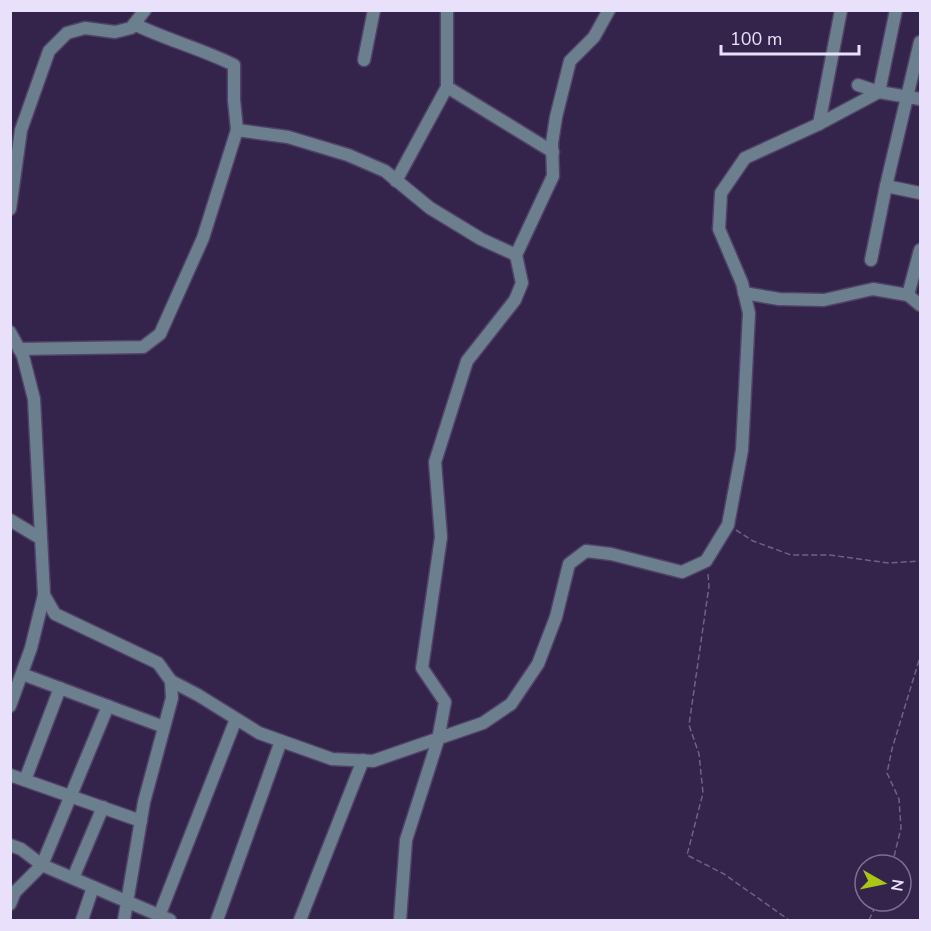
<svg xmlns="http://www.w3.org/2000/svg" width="931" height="931" font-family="'Nunito Sans',sans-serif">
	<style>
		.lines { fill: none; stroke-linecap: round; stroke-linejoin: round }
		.minor-casing { stroke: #514268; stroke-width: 15 }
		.path { stroke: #6f6185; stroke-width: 1.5; stroke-dasharray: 6 3; stroke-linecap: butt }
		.minor { stroke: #6b7f8e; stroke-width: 12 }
	</style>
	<rect width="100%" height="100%" fill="#34244c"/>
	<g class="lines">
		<defs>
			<g id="minor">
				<polyline points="364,60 374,10"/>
				<polyline points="858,85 879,92 920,99"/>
				<polyline points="447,87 553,152"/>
				<polyline points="819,124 879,92 896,10"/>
				<polyline points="237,130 288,137 348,155 385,171 430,208 481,239 516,255"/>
				<polyline points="396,181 447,87 447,10"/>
				<polyline points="886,186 920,193"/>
				<polyline points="10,209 21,130 49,51 67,33 85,28 115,32 131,28 145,10"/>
				<polyline points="920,250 908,295 920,305"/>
				<polyline points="871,260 886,186 920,42"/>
				<polyline points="744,293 779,299 824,300 873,289 908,295"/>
				<polyline points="10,332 23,356 34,399 44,595 55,614 158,663 171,681 172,698 144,802 124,920"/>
				<path d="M19 349 143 347 160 334 203 238 237 130 234 100V65C202 49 167 40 134 24"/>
				<polyline points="10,520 40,538"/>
				<polyline points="22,674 164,727"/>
				<polyline points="171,681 198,695 259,733 332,759 373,761 483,723 511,704 538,664 556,617 569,564 586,551 611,554 682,572 706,561 728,525 742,450 749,313 742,283 719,229 721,193 745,158 819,124 841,10"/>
				<polyline points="10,706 31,648 44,595"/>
				<polyline points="10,775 141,821"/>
				<polyline points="25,780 60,688"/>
				<polyline points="10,845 21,849 42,865 170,920"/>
				<polyline points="73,878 103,807"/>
				<polyline points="10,904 15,892 42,865 108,706"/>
				<polyline points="159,916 236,719"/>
				<polyline points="82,920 93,887"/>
				<polyline points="217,920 281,741"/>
				<polyline points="300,920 363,760"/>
				<polyline points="400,920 406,840 438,740 445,702 422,668 441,537 435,462 467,361 515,300 522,283 516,255 553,176 552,143 556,117 570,61 594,37 609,10"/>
			</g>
		</defs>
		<use href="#minor" class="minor-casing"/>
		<g class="path">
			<polyline points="736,530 753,541 791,555 830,555 888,563 920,561"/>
			<polyline points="708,574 709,586 689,725 699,754 703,793 687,855 724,874 789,920"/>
			<polyline points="892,865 901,828 899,799 887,773 892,749 920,657"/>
			<polyline points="869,920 878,901"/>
		</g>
		<use href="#minor" class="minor"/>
	</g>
	<rect width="931" height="931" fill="none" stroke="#e9e1fb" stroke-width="24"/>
	<g transform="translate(883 883) rotate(99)"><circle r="28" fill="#34244c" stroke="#7c7092" stroke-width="1.5"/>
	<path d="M0-4.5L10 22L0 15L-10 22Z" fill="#abc716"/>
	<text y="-9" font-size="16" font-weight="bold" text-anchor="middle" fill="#e9e1fb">N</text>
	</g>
	<path d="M721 45v9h138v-9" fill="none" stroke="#e9e1fb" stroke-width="3"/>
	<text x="730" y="45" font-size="18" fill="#e9e1fb" stroke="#34244c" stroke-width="4.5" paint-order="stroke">100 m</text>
</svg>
